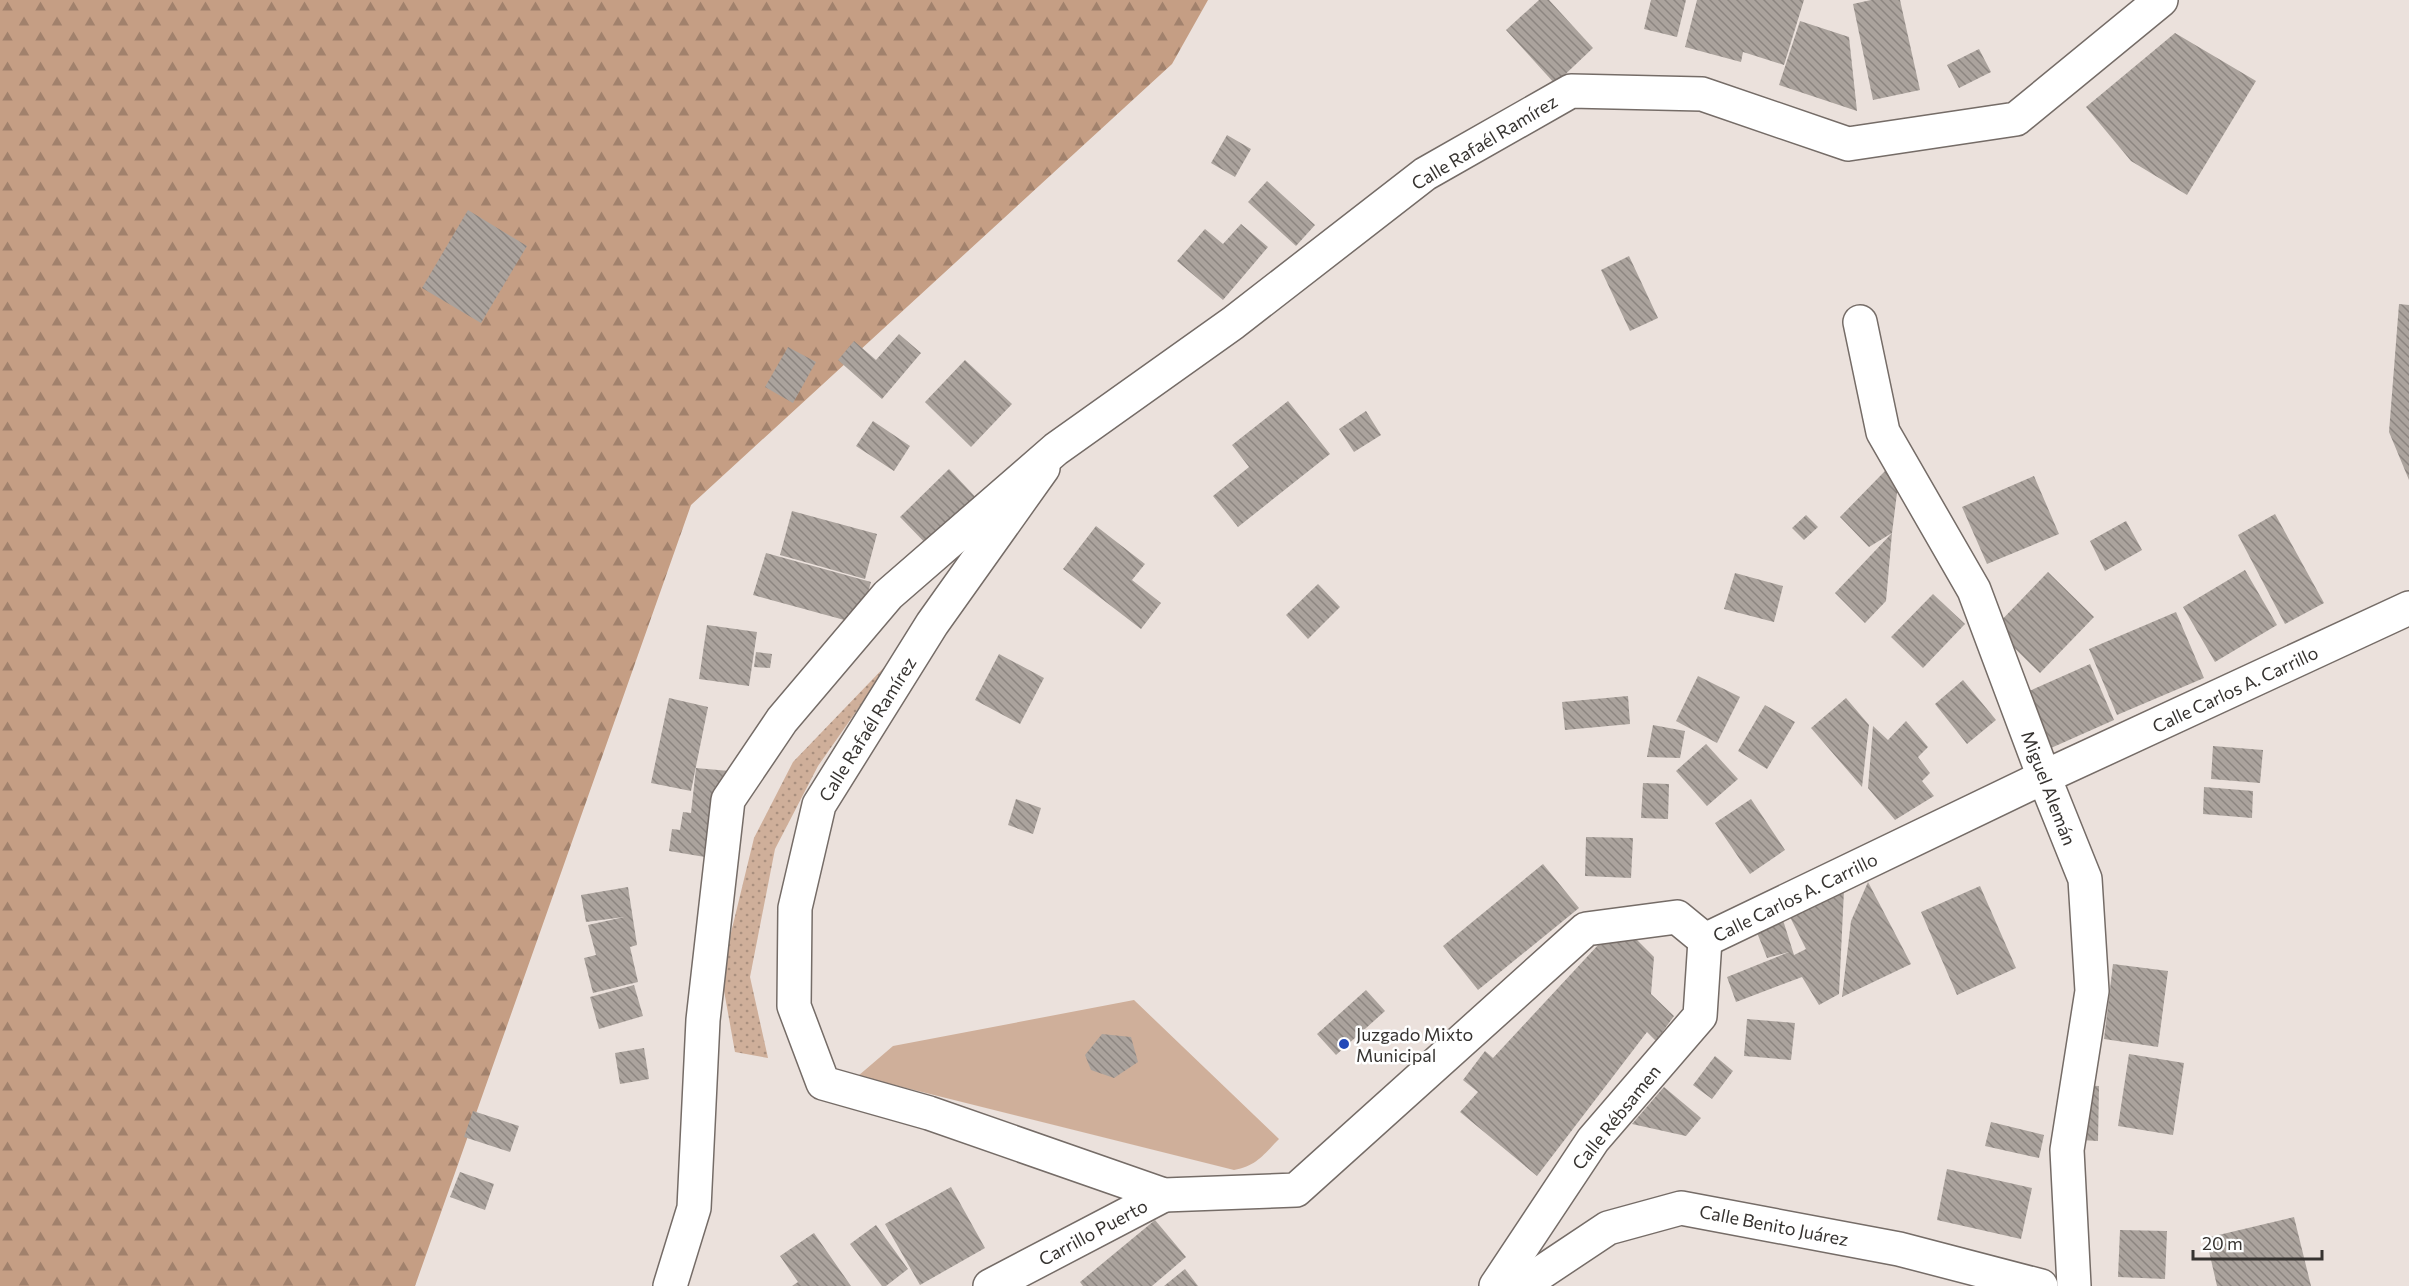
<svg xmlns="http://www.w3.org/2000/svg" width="2409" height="1286" font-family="Commissioner,sans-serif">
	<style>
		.grass { fill: url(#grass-dots) }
		.forest { fill: url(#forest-firs) }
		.park { fill: #cfaf9a }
		.building { fill: url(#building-back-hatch) }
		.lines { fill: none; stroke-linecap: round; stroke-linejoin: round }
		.street-casing { stroke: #756c67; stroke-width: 36 }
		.secondary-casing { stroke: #756c67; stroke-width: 36 }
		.street { stroke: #fff; stroke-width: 33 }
		.secondary { stroke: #fff; stroke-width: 33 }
		.poi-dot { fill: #2349b8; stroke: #fff; stroke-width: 2 }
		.labels { text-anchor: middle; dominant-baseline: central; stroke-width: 5; stroke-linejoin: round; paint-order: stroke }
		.street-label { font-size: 18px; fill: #363330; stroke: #fff }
		.poi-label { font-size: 18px; fill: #363330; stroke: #fff; text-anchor: start }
	</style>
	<defs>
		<pattern id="grass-dots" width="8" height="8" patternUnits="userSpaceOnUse" patternTransform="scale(1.5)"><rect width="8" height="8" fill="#cfaf9a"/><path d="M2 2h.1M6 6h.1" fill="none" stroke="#a98f7e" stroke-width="1.8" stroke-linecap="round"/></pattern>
		<pattern id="forest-firs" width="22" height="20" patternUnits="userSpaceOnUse" patternTransform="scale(1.5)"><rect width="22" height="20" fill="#c59e84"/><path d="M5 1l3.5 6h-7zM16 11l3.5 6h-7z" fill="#a1816c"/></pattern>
		<pattern id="building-back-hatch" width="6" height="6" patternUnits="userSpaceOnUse" patternTransform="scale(1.5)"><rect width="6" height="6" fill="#aba39d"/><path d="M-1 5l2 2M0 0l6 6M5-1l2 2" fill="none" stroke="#8c8580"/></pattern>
	</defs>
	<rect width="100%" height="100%" fill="#ebe1dc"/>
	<polygon class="grass" points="895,656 818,766 775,849 750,977 768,1058 735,1052 721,974 754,838 793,762"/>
	<polygon class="forest" points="0,0 1208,0 1172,64 691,505 415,1286 0,1286"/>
	<path class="park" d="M1134 1000 1279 1139C1264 1154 1257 1166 1234 1170L858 1076 893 1046Z"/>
	<g class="building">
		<polygon points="1539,0 1549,0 1593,48 1555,84 1506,30"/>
		<polygon points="1651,0 1686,0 1677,37 1644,29"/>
		<polygon points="1697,0 1804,0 1784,65 1743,52 1741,62 1685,47"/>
		<polygon points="1871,0 1900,0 1920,90 1873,100 1853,4"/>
		<polygon points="1800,21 1849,37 1857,111 1779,85"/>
		<polygon points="2175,33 2256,81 2187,195 2131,161 2086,107"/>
		<polygon points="1979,49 1991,72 1959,88 1947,65"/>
		<polygon points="1227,135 1251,149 1235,177 1211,163"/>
		<polygon points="1267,181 1315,225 1296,246 1248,202"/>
		<polygon points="468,210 527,246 481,323 422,288"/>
		<polygon points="1241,224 1268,247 1223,300 1177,261 1205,229 1223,244"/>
		<polygon points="1629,256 1658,318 1630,331 1601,270"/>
		<polygon points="2399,304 2409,305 2409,480 2389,432"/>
		<polygon points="899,334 921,353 882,399 838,360 854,341 876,360"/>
		<polygon points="788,347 816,362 793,403 765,387"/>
		<polygon points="965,360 1012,404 971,447 925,402"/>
		<polygon points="1288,401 1330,454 1238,527 1213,496 1249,467 1232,445"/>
		<polygon points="1366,411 1381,435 1354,452 1339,429"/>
		<polygon points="873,421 910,446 894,471 856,446"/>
		<polygon points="949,469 983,505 935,553 900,517"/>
		<polygon points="1885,471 1898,485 1892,533 1869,547 1840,517"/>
		<polygon points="2034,476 2059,534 1987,564 1962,507"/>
		<polygon points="792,511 877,534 865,579 780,555"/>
		<polygon points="2275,514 2324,603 2285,624 2238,535"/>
		<polygon points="1806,515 1818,527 1804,540 1792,528"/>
		<polygon points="2126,521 2142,550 2105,571 2090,541"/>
		<polygon points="1096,526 1145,564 1132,580 1161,603 1141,629 1063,569"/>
		<polygon points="1892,533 1886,601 1865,623 1835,593"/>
		<polygon points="766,553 871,582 859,624 753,595"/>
		<polygon points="2245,570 2277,625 2215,662 2183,607"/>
		<polygon points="2048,572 2094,617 2040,673 1994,628"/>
		<polygon points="1735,573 1783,586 1774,622 1724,609"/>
		<polygon points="1318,584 1340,607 1308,639 1286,615"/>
		<polygon points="1933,594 1965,624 1923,668 1891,637"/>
		<polygon points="2176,612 2204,678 2117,715 2089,649"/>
		<polygon points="707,625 757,632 749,686 699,679"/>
		<polygon points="756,652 772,654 770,668 754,667"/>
		<polygon points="999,654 1044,678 1020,724 975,700"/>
		<polygon points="2090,664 2114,720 2051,748 2027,692"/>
		<polygon points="1698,676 1740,697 1717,743 1676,721"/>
		<polygon points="1963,680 1996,720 1967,744 1935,704"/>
		<polygon points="1628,696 1630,724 1565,730 1562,702"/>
		<polygon points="669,698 708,707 691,791 651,783"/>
		<polygon points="1846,698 1869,725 1862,787 1811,728"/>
		<polygon points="1765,705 1795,722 1767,769 1738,751"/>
		<polygon points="1906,721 1928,747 1918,757 1930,773 1922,781 1934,796 1895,820 1868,788 1873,726 1888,740"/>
		<polygon points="1653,725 1685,731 1680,758 1647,757"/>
		<polygon points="1706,744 1738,779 1707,806 1676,771"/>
		<polygon points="2213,746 2263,750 2260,783 2211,779"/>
		<polygon points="696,768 729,771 711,858 669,851 672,829 680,830 683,812 691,813"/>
		<polygon points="1643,783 1669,784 1668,819 1641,818"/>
		<polygon points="2204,787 2253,791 2252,818 2203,814"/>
		<polygon points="1016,799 1041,808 1033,834 1008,825"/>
		<polygon points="1751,799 1785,850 1750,874 1715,823"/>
		<polygon points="1586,837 1633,838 1631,878 1585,876"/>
		<polygon points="1543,864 1579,908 1478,990 1443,946"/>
		<polygon points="1868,882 1911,964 1842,997 1851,921"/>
		<polygon points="1980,886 2016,968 1957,995 1921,912"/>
		<polygon points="628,887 637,945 630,947 638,982 593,993 584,958 596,955 588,925 624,917 586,922 581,895"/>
		<polygon points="1844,890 1839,994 1819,1005 1802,977 1736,1002 1727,977 1789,952 1767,958 1756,930 1783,920 1794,955 1806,949 1790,917"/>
		<polygon points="1633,936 1654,957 1651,994 1674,1016 1656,1041 1647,1032 1537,1176 1460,1112 1478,1092 1463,1080 1485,1051 1493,1058 1599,944"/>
		<polygon points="2113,964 2168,971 2158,1047 2104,1039"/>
		<polygon points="634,985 643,1016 599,1029 590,997"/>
		<polygon points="1366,990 1385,1011 1336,1055 1317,1034"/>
		<polygon points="1747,1019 1795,1023 1791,1060 1744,1056"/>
		<polygon points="1102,1034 1131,1037 1138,1062 1114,1078 1091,1070 1085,1055"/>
		<polygon points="644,1048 649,1079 620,1084 615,1053"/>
		<polygon points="2129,1054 2184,1063 2173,1135 2118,1126"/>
		<polygon points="1715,1056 1733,1071 1712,1099 1693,1085"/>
		<polygon points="2081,1085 2099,1086 2098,1141 2080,1140"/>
		<polygon points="1664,1087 1701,1118 1686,1136 1632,1124"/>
		<polygon points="473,1111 519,1126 510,1152 464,1137"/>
		<polygon points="1991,1122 2044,1135 2039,1158 1985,1146"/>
		<polygon points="1947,1169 2032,1188 2021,1239 1937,1220"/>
		<polygon points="460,1172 494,1184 485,1210 450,1197"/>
		<polygon points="951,1187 985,1248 920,1285 885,1224"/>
		<polygon points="2294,1217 2311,1286 2217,1286 2206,1238"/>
		<polygon points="1155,1220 1186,1257 1152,1286 1083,1286 1080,1282"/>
		<polygon points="876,1225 908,1269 886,1286 882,1286 850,1244"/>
		<polygon points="2120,1230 2167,1231 2165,1279 2118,1277"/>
		<polygon points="814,1233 851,1286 792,1286 798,1282 780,1256"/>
		<polygon points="1185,1269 1198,1286 1164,1286"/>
	</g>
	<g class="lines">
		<defs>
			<g id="street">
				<polyline points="1860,322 1883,432 1974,590 2044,777 2085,879 2092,991 2067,1150 2074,1286"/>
				<polyline points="1043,468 932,624 819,805 795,908 794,1006 823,1083 929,1113 1164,1195 1296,1190 1586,929 1677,917 1705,940"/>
				<polyline points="1705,940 2044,777 2409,608"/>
				<polyline points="990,1286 1164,1195"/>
				<polyline points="1496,1286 1593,1140 1700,1016 1705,940"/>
				<polyline points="1521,1286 1608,1228 1681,1208 1899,1249 2041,1286"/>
			</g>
			<polyline id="secondary" points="670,1286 694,1208 703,1020 728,800 782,720 888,595 1056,449 1233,323 1425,174 1571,91 1702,94 1848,144 2016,119 2161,0"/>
		</defs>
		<use href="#street" class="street-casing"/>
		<use href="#secondary" class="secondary-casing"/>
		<use href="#street" class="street"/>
		<use href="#secondary" class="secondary"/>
	</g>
	<circle class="poi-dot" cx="1344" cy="1044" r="6"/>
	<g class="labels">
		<g class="street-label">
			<text transform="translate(1484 142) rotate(-31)">Calle Rafaél Ramírez</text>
			<text transform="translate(2235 689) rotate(-25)">Calle Carlos A. Carrillo</text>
			<text transform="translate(867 729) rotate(-58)">Calle Rafaél Ramírez</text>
			<text transform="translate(2049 788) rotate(69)">Miguel Alemán</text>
			<text transform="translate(1795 897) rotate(-26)">Calle Carlos A. Carrillo</text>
			<text transform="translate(1616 1117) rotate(-51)">Calle Rébsamen</text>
			<text transform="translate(1774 1225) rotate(11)">Calle Benito Juárez</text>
			<text transform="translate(1093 1232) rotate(-28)">Carrillo Puerto</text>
		</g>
		<g class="poi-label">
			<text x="1356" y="1034">Juzgado Mixto<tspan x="1356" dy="21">Municipal</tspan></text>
		</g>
	</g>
	<path d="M2193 1250v9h129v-9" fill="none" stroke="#363330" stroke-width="3"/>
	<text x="2202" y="1250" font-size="18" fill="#363330" stroke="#ffffff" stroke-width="4.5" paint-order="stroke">20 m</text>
</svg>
